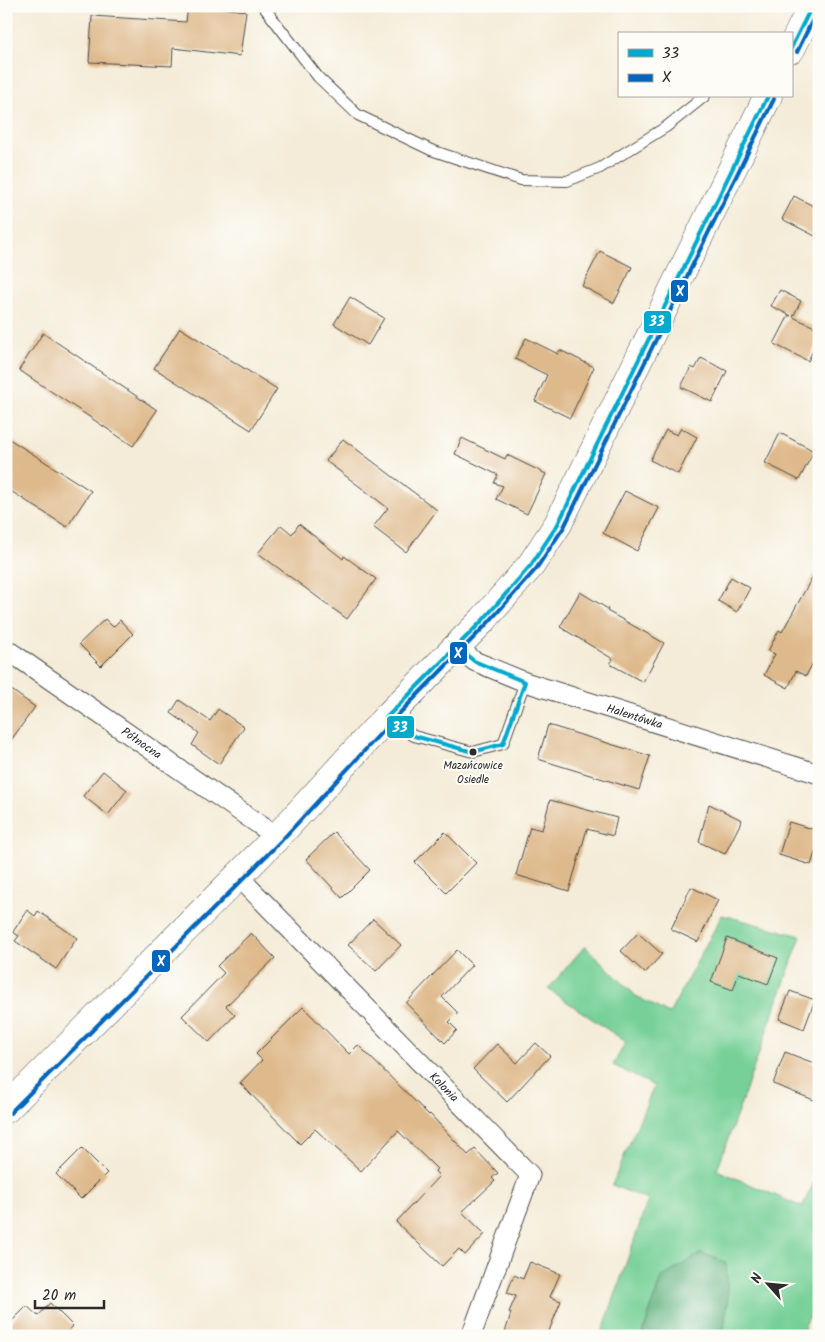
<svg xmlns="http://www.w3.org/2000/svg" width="825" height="1342" font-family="Kalam,sans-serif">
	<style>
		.green { fill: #76d097; stroke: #507e61 }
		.forest { fill: #60b280; stroke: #466e56 }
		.building { fill: #deb98b }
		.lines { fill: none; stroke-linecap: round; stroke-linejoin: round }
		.lane-casing { stroke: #494845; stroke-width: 12 }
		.street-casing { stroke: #494845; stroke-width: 21 }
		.secondary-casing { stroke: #494845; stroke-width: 29 }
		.lane { stroke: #fff; stroke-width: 10 }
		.street { stroke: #fff; stroke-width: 19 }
		.secondary { stroke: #fff; stroke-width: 28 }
		.bus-1-casing { stroke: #fdfcf7; stroke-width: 8 }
		.bus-2-casing { stroke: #fdfcf7; stroke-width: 8 }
		.bus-1 { stroke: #00a9ce; stroke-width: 4 }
		.bus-2 { stroke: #0065bd; stroke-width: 4 }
		.bus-dot { fill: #2b2b2b; stroke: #fdfcf7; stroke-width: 2 }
		.labels { text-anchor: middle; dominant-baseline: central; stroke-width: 4; stroke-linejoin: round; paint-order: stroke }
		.bus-label { font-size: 11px; fill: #2b2b2b; stroke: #fdfcf7 }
		.street-label { font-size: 12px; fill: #2b2b2b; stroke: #fdfcf7 }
		.line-badge { stroke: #fdfcf7; stroke-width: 2 }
		.badge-label { font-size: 14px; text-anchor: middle; font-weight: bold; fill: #fff }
	</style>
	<rect width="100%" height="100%" fill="#fdfcf7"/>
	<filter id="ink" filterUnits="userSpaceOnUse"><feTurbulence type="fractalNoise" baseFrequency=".02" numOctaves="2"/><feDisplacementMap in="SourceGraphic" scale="10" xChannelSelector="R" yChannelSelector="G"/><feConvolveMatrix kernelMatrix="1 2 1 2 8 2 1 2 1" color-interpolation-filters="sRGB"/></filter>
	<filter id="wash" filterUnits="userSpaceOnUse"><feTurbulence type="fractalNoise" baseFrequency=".0096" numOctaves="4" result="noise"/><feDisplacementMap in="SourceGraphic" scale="20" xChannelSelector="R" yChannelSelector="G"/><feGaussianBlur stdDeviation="1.12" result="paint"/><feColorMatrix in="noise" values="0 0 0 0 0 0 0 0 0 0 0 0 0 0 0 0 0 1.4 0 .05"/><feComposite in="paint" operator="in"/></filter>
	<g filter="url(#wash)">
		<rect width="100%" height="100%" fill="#f4ecd8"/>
		<polygon class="green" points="722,915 801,936 717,1170 802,1207 819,1172 819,1291 801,1336 723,1336 728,1296 661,1278 642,1336 601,1336 648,1200 612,1185 654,1086 613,1065 626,1042 548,989 585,946 636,996 669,1014"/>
		<polygon class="forest" points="701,1253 726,1262 728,1296 723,1336 642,1336 661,1278"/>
		<g id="blocks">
			<g class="building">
				<polygon points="188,6 208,6 246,11 240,56 173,48 172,66 89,62 92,16 186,22"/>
				<polygon points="794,196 819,209 819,238 782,219"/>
				<polygon points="600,251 632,267 614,303 582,286"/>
				<polygon points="780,290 801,301 793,317 819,329 819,338 808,361 774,344 789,315 791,316 771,306"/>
				<polygon points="350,297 384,318 368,345 334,324"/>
				<polygon points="180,328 277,389 251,430 154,368"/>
				<polygon points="43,333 157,410 133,446 19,370"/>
				<polygon points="526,338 558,354 560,350 594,367 570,418 535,401 547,375 515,359"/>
				<polygon points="701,358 727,371 712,402 681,387 691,367 695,369"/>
				<polygon points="681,428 697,437 678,474 650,460 666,430 677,435"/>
				<polygon points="780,433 814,451 799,480 765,463"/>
				<polygon points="6,437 91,491 67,527 6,488"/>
				<polygon points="462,438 505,459 507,455 546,474 527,514 496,499 503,486 494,483 498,475 455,454"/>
				<polygon points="343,439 437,510 406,552 373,527 388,508 326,461"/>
				<polygon points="625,491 659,508 637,551 603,533"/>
				<polygon points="299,524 343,559 344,556 376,579 347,619 258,553 281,525 292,534"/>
				<polygon points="819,565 819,651 806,676 796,671 788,688 764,675 775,654 768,651 779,630 782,632"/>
				<polygon points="731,577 750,588 737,612 718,601"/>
				<polygon points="580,592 608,609 607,611 664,643 643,682 610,664 613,659 560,627"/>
				<polygon points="105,619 113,627 120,620 133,634 101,666 79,644"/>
				<polygon points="6,686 35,707 6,747"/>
				<polygon points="179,700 210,721 218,709 244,727 219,764 192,745 199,733 171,713"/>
				<polygon points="548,725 650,756 639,790 538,759"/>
				<polygon points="103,771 127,790 108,815 83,796"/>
				<polygon points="550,800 617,818 613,836 587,829 569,891 516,875 530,827 542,830"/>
				<polygon points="709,804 742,820 725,854 699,842"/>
				<polygon points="789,822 819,831 819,840 811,865 779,855"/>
				<polygon points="334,832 370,870 342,898 306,859"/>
				<polygon points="445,832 476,863 446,893 415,862"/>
				<polygon points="691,887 718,900 698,942 671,929"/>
				<polygon points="27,910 35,916 38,911 77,938 56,969 15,941 19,936 13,932"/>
				<polygon points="373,919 401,945 376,971 348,945"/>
				<polygon points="251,933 275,958 226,1006 235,1015 209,1042 182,1016 224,973 217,966"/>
				<polygon points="638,933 662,954 645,973 621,951"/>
				<polygon points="727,938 778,958 768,984 739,973 733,990 711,982"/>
				<polygon points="457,950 472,965 442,997 458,1013 449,1022 457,1030 445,1043 406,1003"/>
				<polygon points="790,991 815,1000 804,1029 779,1019"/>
				<polygon points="303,1007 349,1054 358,1045 429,1115 430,1114 468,1155 475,1149 498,1173 492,1178 495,1181 462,1212 485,1234 465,1255 459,1249 442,1266 396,1222 439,1176 435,1171 437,1169 398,1131 361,1171 315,1129 300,1144 240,1083 262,1060 256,1054"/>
				<polygon points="536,1043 550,1056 507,1102 473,1069 497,1044 517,1063"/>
				<polygon points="785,1052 819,1065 819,1102 773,1084"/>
				<polygon points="82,1148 107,1173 81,1199 56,1174"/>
				<polygon points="530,1262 560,1274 550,1297 561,1301 547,1336 504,1336 511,1313 509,1312 516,1296 507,1293 514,1275 523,1279"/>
				<polygon points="50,1303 73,1326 64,1336 6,1336 6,1327 27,1306 38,1316"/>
			</g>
		</g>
	</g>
	<g filter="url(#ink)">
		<use href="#blocks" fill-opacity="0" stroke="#494845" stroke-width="1"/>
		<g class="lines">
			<defs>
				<g id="lane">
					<polyline points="263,6 318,77 358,115 431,150 521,180 567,181 600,168 666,127 705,96"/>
					<polyline points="386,718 414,736 473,752 503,744 525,682"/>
				</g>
				<g id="street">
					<path id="s1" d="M457 647 474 661 525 682 819 774"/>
					<path id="s2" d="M6 649 277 837"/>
					<path id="s3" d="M238 876 530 1175 471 1336"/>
				</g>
				<g id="secondary">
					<polyline points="791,49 812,6"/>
					<polyline points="6,1109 277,837 386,718 483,620 531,565 558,524 768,96"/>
				</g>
			</defs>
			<use href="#lane" class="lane-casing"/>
			<use href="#street" class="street-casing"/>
			<use href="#secondary" class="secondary-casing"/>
			<use href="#lane" class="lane"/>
			<use href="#street" class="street"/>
			<use href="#secondary" class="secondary"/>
			<defs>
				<g id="bus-1">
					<polyline points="791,48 812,6"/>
					<polyline points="457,647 474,661 525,682 503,744 473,752 414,736 386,718 483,620 531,565 558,524 768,96"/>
				</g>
				<g id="bus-2">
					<polyline points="797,52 818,9"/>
					<polyline points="10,1113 281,841 391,722 487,624 536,569 564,527 774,99"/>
				</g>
			</defs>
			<use href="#bus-1" class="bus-1-casing"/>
			<use href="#bus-2" class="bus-2-casing"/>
			<use href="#bus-1" class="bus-1"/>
			<use href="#bus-2" class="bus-2"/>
		</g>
	</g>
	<circle class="bus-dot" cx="473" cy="752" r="4.5"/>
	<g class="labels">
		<g class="bus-label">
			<text x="473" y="766">Mazańcowice<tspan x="473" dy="14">Osiedle</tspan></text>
		</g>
		<g class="street-label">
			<text stroke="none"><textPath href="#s1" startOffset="192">Halentówka</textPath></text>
			<text stroke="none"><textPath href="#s2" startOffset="165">Północna</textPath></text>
			<text stroke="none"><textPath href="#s3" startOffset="295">Kolonia</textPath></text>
		</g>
	</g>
	<g class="line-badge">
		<rect x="670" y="279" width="19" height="24" rx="5" fill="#0065bd"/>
		<rect x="643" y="310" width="29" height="24" rx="5" fill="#00a9ce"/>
		<rect x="449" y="641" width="19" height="24" rx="5" fill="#0065bd"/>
		<rect x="386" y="715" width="29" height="24" rx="5" fill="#00a9ce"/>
		<rect x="151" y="949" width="20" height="24" rx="5" fill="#0065bd"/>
	</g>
	<g class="badge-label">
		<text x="680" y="296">X</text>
		<text x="657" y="326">33</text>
		<text x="458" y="658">X</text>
		<text x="400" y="732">33</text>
		<text x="161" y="966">X</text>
	</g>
	<rect width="825" height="1342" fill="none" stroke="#fdfcf7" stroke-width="25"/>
	<rect x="618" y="32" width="175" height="65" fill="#fdfcf7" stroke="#a9a8a5"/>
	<rect x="628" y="49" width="25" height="8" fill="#00a9ce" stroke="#a9a8a5"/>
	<text x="662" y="58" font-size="15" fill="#2b2b2b">33</text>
	<rect x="628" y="74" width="25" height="8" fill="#0065bd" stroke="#a9a8a5"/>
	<text x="662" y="82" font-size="15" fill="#2b2b2b">X</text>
	<g transform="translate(768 1284) rotate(297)" stroke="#fdfcf7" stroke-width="4" paint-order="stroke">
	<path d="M0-4L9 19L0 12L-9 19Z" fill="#2b2b2b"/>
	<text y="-8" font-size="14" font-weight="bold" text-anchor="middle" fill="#2b2b2b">N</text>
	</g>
	<path d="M35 1300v8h69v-8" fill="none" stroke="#2b2b2b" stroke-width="2.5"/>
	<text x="42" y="1300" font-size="15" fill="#2b2b2b" stroke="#fdfcf7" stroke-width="4" paint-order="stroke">20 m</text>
</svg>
